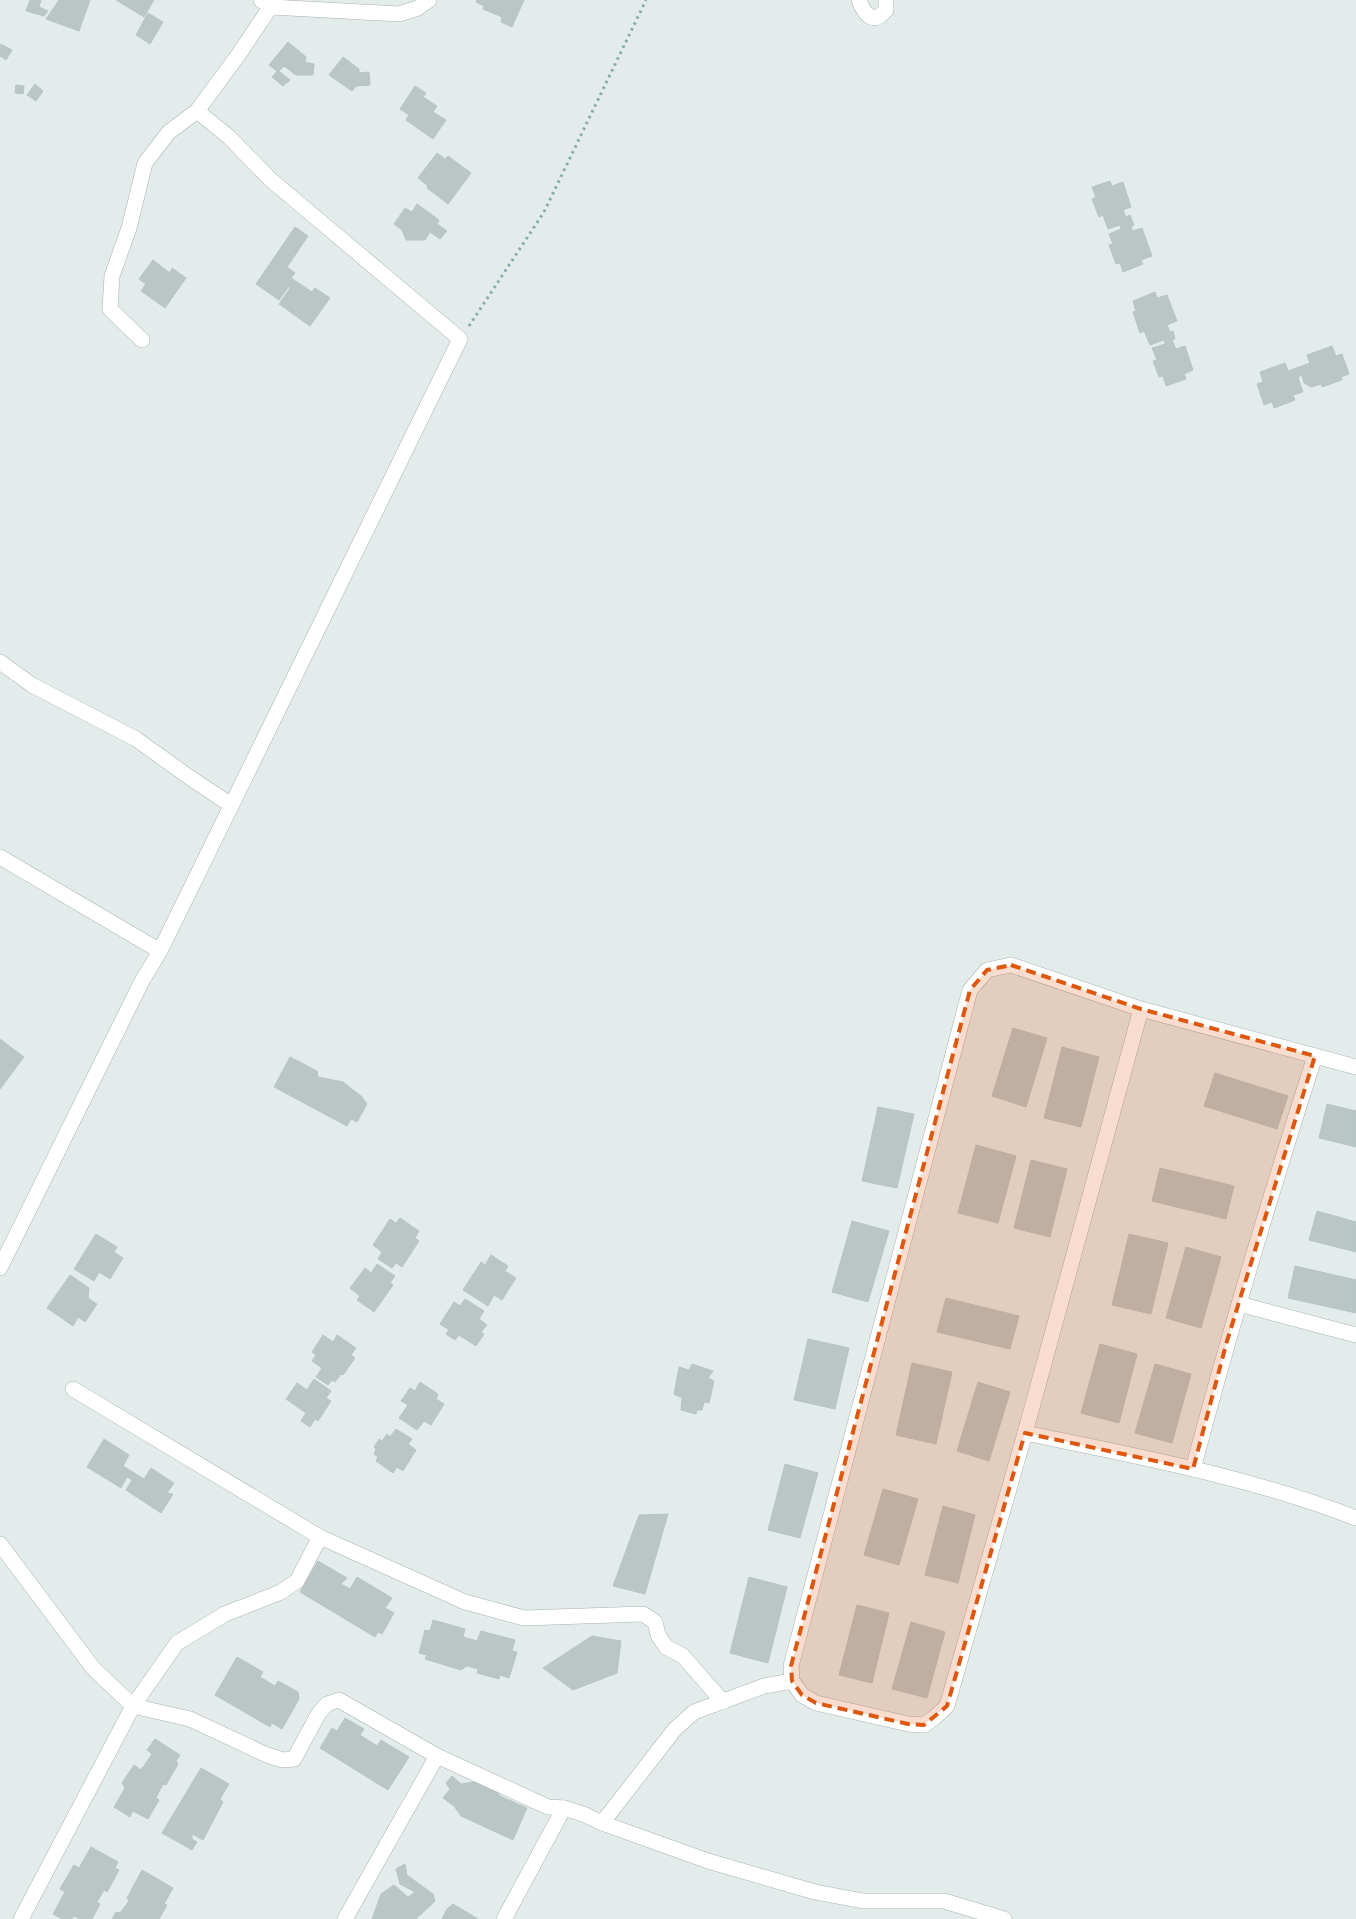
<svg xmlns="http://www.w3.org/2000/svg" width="1356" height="1919" font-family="Quicksand,sans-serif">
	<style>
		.building { fill: #b9c6c5; stroke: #b7c5c4 }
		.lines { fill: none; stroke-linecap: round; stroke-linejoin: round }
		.street-casing { stroke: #a7b3b3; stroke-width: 16 }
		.path { stroke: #87aaac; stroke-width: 3; stroke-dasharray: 2.5 4; stroke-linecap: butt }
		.street { stroke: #fff; stroke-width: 15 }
		.marked { fill: #de570e; fill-opacity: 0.2; stroke: #de570e; stroke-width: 4; stroke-dasharray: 10 6; stroke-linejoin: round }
	</style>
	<rect width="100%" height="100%" fill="#e4eceb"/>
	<g class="building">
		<polygon points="30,0 41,0 39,7 48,11 44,16 26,11"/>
		<polygon points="59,0 90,0 79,31 46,19"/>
		<polygon points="116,0 154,0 144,17"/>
		<polygon points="477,0 524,0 512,27 501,22 502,17 483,9 484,6 476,2"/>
		<polygon points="148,13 163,22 150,44 136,35"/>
		<polygon points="288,42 306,57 305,62 314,64 313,75 296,75 284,66 279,71 290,80 283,86 272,77 277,71 269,65"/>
		<polygon points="1,44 12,50 6,60 0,56"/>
		<polygon points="343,57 359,69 359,73 369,72 370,85 356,86 352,91 329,75"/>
		<polygon points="35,84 43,91 36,101 27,95"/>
		<polygon points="16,85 24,86 23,94 15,93"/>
		<polygon points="415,86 426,93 423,97 437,106 433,112 446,120 433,139 406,120 409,115 400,109"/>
		<polygon points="437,153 445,159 448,156 471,173 448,204 427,188 428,186 418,178"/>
		<polygon points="1110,181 1112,186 1123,182 1131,207 1123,210 1126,217 1130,215 1134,225 1131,227 1132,231 1142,228 1152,256 1141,260 1143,264 1123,272 1120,263 1116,264 1109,245 1113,244 1109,234 1121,229 1120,225 1108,229 1103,215 1099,217 1092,199 1096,197 1092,187"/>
		<polygon points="417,204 439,220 437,224 447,231 440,239 430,232 425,240 406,240 402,230 394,224 405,208 412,212"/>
		<polygon points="295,227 308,236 287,267 295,273 291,278 312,292 315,288 330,298 310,326 279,304 290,288 289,286 279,300 256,284"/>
		<polygon points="153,260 170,273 172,268 186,278 165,308 141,291 146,284 139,279"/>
		<polygon points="1155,292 1157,298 1167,295 1177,321 1167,325 1170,332 1173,331 1175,339 1172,340 1176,349 1185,346 1193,370 1184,374 1186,379 1166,386 1163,376 1159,377 1153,361 1157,360 1152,348 1165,344 1164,340 1150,345 1144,331 1140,333 1133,312 1136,311 1133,301"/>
		<polygon points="1332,346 1336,356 1342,354 1349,374 1341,377 1342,380 1322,387 1321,384 1311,387 1304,383 1302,375 1298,377 1303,392 1293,395 1295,400 1274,408 1272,402 1264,405 1257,384 1263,382 1260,372 1285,363 1288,371 1310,363 1307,355"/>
		<polygon points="1013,1028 1047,1038 1026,1107 992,1096"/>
		<polygon points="0,1039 24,1057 0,1089"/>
		<polygon points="1062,1047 1099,1057 1081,1127 1044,1118"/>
		<polygon points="290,1057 317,1071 318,1077 343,1082 361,1096 367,1104 357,1122 351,1119 347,1126 274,1087"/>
		<polygon points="1215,1073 1288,1096 1277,1129 1204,1106"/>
		<polygon points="1327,1104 1356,1111 1356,1147 1319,1138"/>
		<polygon points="878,1107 914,1114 897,1188 862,1181"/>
		<polygon points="976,1145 1016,1156 998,1223 958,1213"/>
		<polygon points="1031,1160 1067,1169 1050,1237 1014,1228"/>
		<polygon points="1160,1168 1234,1186 1226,1219 1152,1201"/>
		<polygon points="1317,1211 1356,1222 1356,1252 1309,1240"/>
		<polygon points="400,1218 419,1231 415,1238 419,1241 402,1267 396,1263 392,1268 378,1259 382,1252 373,1245 390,1219 396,1223"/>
		<polygon points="852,1221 889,1231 868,1302 832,1292"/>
		<polygon points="96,1234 117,1247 114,1252 123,1258 110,1279 99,1272 94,1281 74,1269"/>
		<polygon points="1129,1234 1168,1243 1151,1314 1112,1305"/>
		<polygon points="1186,1247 1221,1257 1201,1328 1166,1318"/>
		<polygon points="491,1255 508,1266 505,1271 516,1278 502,1300 494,1295 488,1306 463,1290 481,1262 485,1265"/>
		<polygon points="377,1264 395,1276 390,1283 393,1285 374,1312 357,1300 360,1296 350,1288 365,1268 371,1273"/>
		<polygon points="1295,1266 1356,1280 1356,1313 1288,1298"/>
		<polygon points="70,1275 89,1288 88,1298 97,1304 85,1322 78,1317 73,1326 47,1308"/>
		<polygon points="946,1298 1019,1316 1010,1349 937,1332"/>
		<polygon points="465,1299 484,1311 479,1319 487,1325 481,1332 484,1334 476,1346 459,1335 455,1340 446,1334 449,1330 440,1324 454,1302 460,1306"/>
		<polygon points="323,1335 333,1342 337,1335 356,1348 351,1355 355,1358 343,1375 341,1374 335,1382 332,1380 328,1385 316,1377 322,1368 312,1361 316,1355 312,1352"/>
		<polygon points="808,1339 849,1348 835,1409 794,1400"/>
		<polygon points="1100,1344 1137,1354 1119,1423 1081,1413"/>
		<polygon points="912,1363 952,1372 936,1444 896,1435"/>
		<polygon points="692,1364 713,1371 708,1378 714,1381 709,1403 704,1402 702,1410 697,1410 696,1414 681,1410 682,1398 674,1394 679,1367 689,1370"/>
		<polygon points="1155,1364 1191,1374 1172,1443 1135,1433"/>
		<polygon points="314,1379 331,1391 326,1398 331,1401 318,1421 315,1419 310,1427 301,1421 306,1413 286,1399 297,1383 307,1390"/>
		<polygon points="420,1382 438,1394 436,1399 444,1404 431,1425 424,1421 417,1430 399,1418 408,1405 401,1401 410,1388 415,1391"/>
		<polygon points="978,1382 1010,1392 989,1461 957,1451"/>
		<polygon points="396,1429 412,1439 408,1444 416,1450 403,1471 397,1467 393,1473 376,1461 378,1457 374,1454 376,1449 374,1447 379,1439 382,1441 387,1434 390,1437"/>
		<polygon points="104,1439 129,1455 123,1466 144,1479 151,1468 174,1483 167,1493 173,1494 161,1513 126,1490 132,1480 127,1477 121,1488 87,1467"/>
		<polygon points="785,1464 818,1473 800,1538 768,1530"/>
		<polygon points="883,1489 918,1499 899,1565 864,1555"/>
		<polygon points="943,1506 975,1515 958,1583 925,1575"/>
		<polygon points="668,1514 645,1594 613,1586 639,1515"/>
		<polygon points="318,1561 347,1578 341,1584 350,1589 357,1577 392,1598 385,1608 394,1613 382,1634 378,1632 375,1637 300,1592"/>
		<polygon points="749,1577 787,1587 768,1663 730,1653"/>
		<polygon points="857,1605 889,1613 872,1683 839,1675"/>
		<polygon points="433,1620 465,1629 463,1637 477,1641 481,1631 515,1640 512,1651 517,1652 509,1678 500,1675 499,1679 477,1673 478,1669 467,1666 461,1670 425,1659 427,1655 419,1653 425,1630 430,1631"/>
		<polygon points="911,1622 945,1632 927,1698 892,1689"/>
		<polygon points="592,1636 621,1641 617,1673 573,1690 543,1668"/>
		<polygon points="237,1657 263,1672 260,1677 275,1686 278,1681 298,1692 299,1699 282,1729 272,1723 270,1727 215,1695"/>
		<polygon points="345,1718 364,1729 360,1735 377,1746 381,1740 409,1757 388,1790 320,1748 332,1728 337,1731"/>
		<polygon points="155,1739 180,1755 176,1761 178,1764 166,1785 163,1784 156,1798 159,1800 148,1819 133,1811 130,1817 114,1807 125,1788 122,1783 134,1765 141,1770 152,1754 147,1750"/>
		<polygon points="201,1768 229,1784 220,1799 223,1802 203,1840 192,1834 192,1839 197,1842 192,1850 162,1833"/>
		<polygon points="452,1776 461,1784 490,1780 500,1796 527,1808 513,1840 461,1816 454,1806 443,1798 450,1789 446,1783"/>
		<polygon points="91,1847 118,1862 115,1868 119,1870 107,1892 104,1890 97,1902 100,1904 92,1919 79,1919 74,1916 72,1919 62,1919 53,1914 65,1892 60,1889 74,1865 79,1868"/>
		<polygon points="405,1864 407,1875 433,1894 435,1901 416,1919 372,1919 381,1894 394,1885 408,1897 415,1892 400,1884 396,1869"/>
		<polygon points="142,1870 173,1888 164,1904 167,1905 159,1919 112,1919 116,1912 120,1913 129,1901 127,1898"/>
		<polygon points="453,1904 478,1919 442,1919 447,1909"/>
	</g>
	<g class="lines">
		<defs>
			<g id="street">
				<polyline points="261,0 271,7 399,14 418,8 429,0"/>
				<path d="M859 0C864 14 873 26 886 10V0"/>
				<polyline points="142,340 110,309 112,276 129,228 145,163 169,132 197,111 239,54 275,0"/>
				<polyline points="0,662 32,685 136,739 189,777 231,805"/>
				<polyline points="0,857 160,951"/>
				<polygon points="1011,965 1141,1009 1025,1433 947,1706 934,1718 924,1725 908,1724 816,1703 802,1695 792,1681 791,1666 970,990 987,970"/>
				<polyline points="1141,1009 1356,1067"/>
				<polyline points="0,1268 142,981 160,951 460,339 271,180 229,137 197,111"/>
				<polyline points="1239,1304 1356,1335"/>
				<polyline points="73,1389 320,1537 465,1602 524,1618 643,1614 655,1622 658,1635 666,1647 683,1656 723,1702"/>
				<path d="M1025 1433C1136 1456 1250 1477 1356 1518"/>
				<path d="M1193 1469C1230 1330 1271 1193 1315 1056"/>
				<polyline points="0,1544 93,1668 133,1706 190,1719 267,1755 283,1760 294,1759 319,1713 327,1704 339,1700 437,1756 548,1807 564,1808 583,1814 602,1823 708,1861 815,1892 863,1901 944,1901 1004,1919"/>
				<polyline points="602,1823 675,1729 694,1712 764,1686 792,1681"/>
				<polyline points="21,1919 133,1706 177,1643 225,1614 281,1592 297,1581 320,1537"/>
				<polyline points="345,1919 437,1756"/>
				<polyline points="504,1919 564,1808"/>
			</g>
		</defs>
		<use href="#street" class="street-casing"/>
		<polyline class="path" points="469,326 544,212 646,0"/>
		<use href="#street" class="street"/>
	</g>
	<path class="marked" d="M1011 965 1141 1009 1315 1056 1227 1341 1193 1469 1025 1433 947 1706 924 1725 908 1724 816 1703 802 1695 792 1681 791 1666 970 990 987 970Z"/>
</svg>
